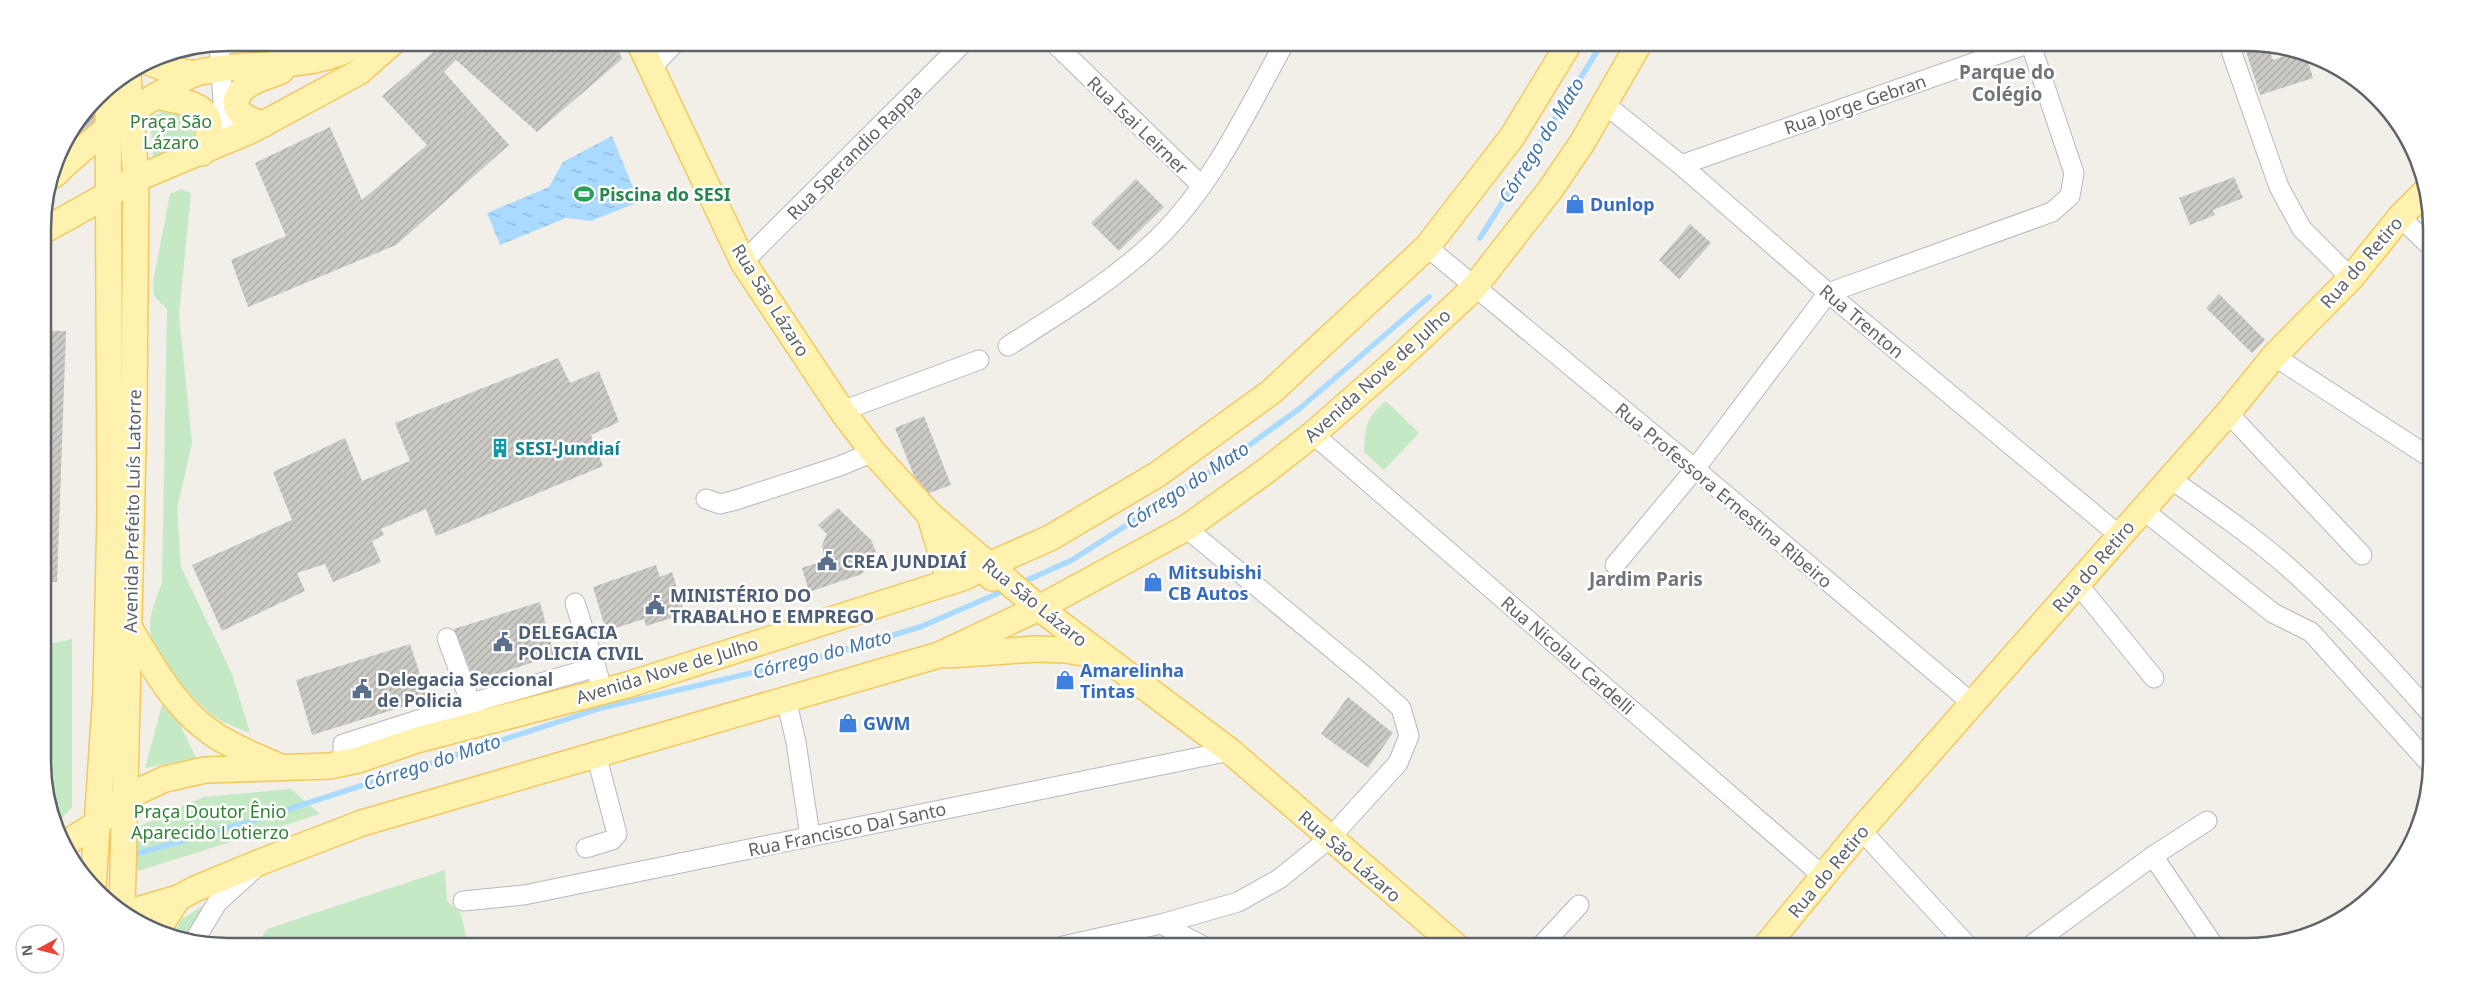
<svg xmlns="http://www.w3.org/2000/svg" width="2474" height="989" font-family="'Noto Sans',sans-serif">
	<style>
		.green { fill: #c5e8c5 }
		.water { fill: url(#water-ripples) }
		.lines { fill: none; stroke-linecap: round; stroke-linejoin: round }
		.stream { stroke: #aadaff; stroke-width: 5.5 }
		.building { fill: url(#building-hatch) }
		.minor-casing { stroke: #b5b8bc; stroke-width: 21 }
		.major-casing { stroke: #f2c960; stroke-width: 28 }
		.minor { stroke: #fff; stroke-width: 19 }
		.major { stroke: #fff2af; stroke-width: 25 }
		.labels { text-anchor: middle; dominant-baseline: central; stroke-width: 5; stroke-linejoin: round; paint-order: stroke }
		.street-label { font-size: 18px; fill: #5f6368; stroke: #fff }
		.park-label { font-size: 18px; fill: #348238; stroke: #fff }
		.leisure-label { font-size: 18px; font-weight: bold; fill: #27864d; stroke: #fff; text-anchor: start }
		.shop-label { font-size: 18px; font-weight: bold; fill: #366cbe; stroke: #fff; text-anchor: start }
		.culture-label { font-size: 18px; font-weight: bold; fill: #0d838f; stroke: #fff; text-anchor: start }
		.service-label { font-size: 18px; font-weight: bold; fill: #4e5e75; stroke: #fff; text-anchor: start }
		.neighbourhood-label { font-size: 19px; font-weight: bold; fill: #70757a; stroke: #fff }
		.water-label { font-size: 19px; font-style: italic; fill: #4174aa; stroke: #fff }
		.rim { fill: none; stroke: #5f6368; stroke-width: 2.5 }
	</style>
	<defs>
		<pattern id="water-ripples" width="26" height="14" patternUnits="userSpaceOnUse" patternTransform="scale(1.25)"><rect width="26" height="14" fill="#aadaff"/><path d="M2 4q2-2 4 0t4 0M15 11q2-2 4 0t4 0" fill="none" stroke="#8eb4d2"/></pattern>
		<pattern id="building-hatch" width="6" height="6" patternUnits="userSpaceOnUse" patternTransform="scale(1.25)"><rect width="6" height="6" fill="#cccac5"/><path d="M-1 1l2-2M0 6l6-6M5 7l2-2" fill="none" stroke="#a9a8a4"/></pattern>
	</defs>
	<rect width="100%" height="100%" fill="#f1efe8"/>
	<g class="green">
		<polygon points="168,110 185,112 194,123 193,145 153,157 150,117"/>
		<path d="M181 189 191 193 179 315 192 443 177 509 181 567 232 674 250 733C239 728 225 724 215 717 194 701 159 661 151 636 147 618 156 599 162 583L167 309 154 296 153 282 170 194Z"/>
		<path d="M1386 401 1419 433 1384 470 1364 452C1365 427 1366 417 1386 401Z"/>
		<polygon points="72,639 72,807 56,825 46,796 45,645"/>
		<polygon points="165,694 196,758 145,768"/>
		<polygon points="291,789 320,814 138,871 131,845 134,829 203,797"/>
		<polygon points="445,870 447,901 461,914 468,946 256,946 267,929"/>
		<polygon points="204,905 184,939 171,937 182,919"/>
	</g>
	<polygon class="water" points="612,136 639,202 591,221 566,218 500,245 487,213 549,187 563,162"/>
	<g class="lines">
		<g class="stream">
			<polyline points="1480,238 1603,42"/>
			<polyline points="1021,583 1072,560 1230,459 1299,409 1429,297"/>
			<polyline points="139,853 249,822 601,708 824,656 920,627 1008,589"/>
		</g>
	</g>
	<g class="building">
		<polygon points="445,42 615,42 622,59 537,132 456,60 444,72 509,145 396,245 248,307 231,260 286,236 255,163 330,127 362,200 427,145 382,96"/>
		<polygon points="2243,42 2268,46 2273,60 2299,51 2305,52 2313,78 2260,95"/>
		<polygon points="94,104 94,122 68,143 66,141"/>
		<polygon points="2234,177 2243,198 2213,210 2215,215 2190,225 2179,198"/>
		<polygon points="1136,179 1164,207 1119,251 1091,223"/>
		<polygon points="1690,224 1711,243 1679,279 1659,260"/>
		<polygon points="2219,294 2265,340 2252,353 2206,308"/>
		<polygon points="44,331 66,331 57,582 45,582"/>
		<polygon points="558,358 570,383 599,371 619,422 591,435 603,466 436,536 426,509 381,529 384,535 372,541 381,562 333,582 325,564 297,573 305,591 222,631 192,565 292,520 273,472 345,438 362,481 410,461 395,423"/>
		<polygon points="924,416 951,485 929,493 914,476 895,428"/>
		<polygon points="838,508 871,540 876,552 875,559 862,574 809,592 802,568 825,560 822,545 827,534 818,525"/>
		<polygon points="656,565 660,577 672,572 685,614 646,626 644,619 606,631 593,587"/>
		<polygon points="540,602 554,655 475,682 454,629"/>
		<polygon points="410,644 428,699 312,735 296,680"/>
		<polygon points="1348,697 1393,733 1368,768 1321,734"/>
	</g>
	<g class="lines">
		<defs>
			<g id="minor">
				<polyline points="1053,42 1202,186"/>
				<polyline points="2228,42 2279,187 2302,229 2351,278"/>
				<polyline points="219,44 226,143"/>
				<polyline points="651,68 676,42"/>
				<polyline points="1606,105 1681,165 1828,293 2119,535"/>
				<polyline points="1681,165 2030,43"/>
				<polyline points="2400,217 2430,246"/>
				<polyline points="1427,247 1695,469 1973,704"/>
				<polyline points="743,262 964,42"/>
				<path d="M1008 346C1060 313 1115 280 1159 237 1214 183 1248 109 1285 42"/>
				<polyline points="2274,356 2431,458"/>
				<polyline points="842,411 979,360"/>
				<polyline points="2228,413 2362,555"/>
				<polyline points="1313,434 1823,876"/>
				<path d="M2169 478C2214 509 2260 541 2299 577 2346 620 2389 666 2431 714"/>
				<polyline points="706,499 720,504 736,500 840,466 873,452"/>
				<polyline points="2142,509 2273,613 2311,632 2431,765"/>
				<polyline points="1615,565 1695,469 1828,293 2052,212 2070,196 2074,173 2030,42"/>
				<polyline points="2077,583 2154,678"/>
				<polyline points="575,603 599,678"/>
				<polyline points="447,638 475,715"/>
				<polyline points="786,699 796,742 810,836"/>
				<polyline points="343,763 343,744 471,703 596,667"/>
				<polyline points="1861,830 1968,946"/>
				<polyline points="586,848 612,840 617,834 596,754"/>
				<polyline points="2153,856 2214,946"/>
				<polyline points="463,901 524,895 1230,751"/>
				<polyline points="1161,924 1203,946"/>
				<polyline points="194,941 217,903 253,870"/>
				<polyline points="1063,946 1161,924 1238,902 1279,879 1330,838 1398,763 1409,736 1401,708 1366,677 1186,528"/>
				<polyline points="1541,946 1579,905"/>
				<polyline points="2030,946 2153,856 2207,821"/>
			</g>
			<g id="major">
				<polyline points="639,42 743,262 842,411 873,452 929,514 1039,608 1230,751 1456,946"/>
				<polyline points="148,62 164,68 194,74"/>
				<path d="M155 96C193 104 224 105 202 153"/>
				<path d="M264 124C248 121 225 109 242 90 251 80 269 76 281 71"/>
				<path d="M54 175C88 142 125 114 166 90 176 84 186 76 196 73 250 59 312 74 361 42"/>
				<polyline points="43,231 136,179 252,130 359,72 393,42"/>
				<polyline points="930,516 950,582"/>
				<polyline points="992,578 989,565 1050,538 1158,474 1271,392 1427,247 1512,137 1570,42"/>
				<path d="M129 627C153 667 177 712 218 737 237 749 258 757 278 766"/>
				<polyline points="949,655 1036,649 1066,650 1099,656"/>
				<polyline points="63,845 98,823 126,797 165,779 205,770 330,766 358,760 417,740 627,685 965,577 989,565"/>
				<polyline points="93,887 106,691 110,513 108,87"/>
				<polyline points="122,913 134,406 136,179 128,75"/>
				<polyline points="124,914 178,898 195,889 263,861 362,823 939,655 1039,608 1186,528 1266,471 1313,434 1395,362 1472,290 1550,190 1582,143 1640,42"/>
				<polyline points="157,931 178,898"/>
				<polyline points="1766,946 1861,830 2228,413 2274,356 2351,278 2400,217 2426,191"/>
			</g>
		</defs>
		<use href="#minor" class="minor-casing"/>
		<use href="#major" class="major-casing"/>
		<use href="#minor" class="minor"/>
		<use href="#major" class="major"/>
	</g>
	<defs>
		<symbol id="stadium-bare" viewBox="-9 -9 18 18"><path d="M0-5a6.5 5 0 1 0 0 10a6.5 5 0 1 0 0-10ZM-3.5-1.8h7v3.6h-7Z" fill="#2e9e5b" stroke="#fff" stroke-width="2.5" paint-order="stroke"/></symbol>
		<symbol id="shop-bare" viewBox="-9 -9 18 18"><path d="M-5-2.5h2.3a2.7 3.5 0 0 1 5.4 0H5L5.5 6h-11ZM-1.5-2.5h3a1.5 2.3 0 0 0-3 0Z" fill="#3f7fe0" stroke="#fff" stroke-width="2.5" paint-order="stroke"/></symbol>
		<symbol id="building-bare" viewBox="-9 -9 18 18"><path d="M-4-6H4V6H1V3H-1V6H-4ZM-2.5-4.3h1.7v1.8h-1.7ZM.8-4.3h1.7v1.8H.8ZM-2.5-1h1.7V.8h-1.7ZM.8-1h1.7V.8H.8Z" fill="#0f9aa8" stroke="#fff" stroke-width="2.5" paint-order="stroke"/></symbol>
		<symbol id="civic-bare" viewBox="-9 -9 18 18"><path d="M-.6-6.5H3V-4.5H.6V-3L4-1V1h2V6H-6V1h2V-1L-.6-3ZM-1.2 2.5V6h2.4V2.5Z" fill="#5c6f8a" stroke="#fff" stroke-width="2.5" paint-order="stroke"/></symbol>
	</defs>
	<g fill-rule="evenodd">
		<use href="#stadium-bare" x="570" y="180" width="28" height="28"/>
		<use href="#shop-bare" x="1561" y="190" width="28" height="28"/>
		<use href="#building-bare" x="486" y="434" width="28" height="28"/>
		<use href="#civic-bare" x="813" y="547" width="28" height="28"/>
		<use href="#shop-bare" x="1139" y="568" width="28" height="28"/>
		<use href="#civic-bare" x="641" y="591" width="28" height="28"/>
		<use href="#civic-bare" x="489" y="628" width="28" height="28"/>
		<use href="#shop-bare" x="1051" y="666" width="28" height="28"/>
		<use href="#civic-bare" x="348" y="675" width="28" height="28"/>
		<use href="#shop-bare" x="834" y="709" width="28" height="28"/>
	</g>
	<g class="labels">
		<g class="street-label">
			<text transform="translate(1855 104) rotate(-19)">Rua Jorge Gebran</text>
			<text transform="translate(1138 125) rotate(44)">Rua Isai Leirner</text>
			<text transform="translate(854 152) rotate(-45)">Rua Sperandio Rappa</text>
			<text transform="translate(2361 262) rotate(-49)">Rua do Retiro</text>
			<text transform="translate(771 300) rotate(58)">Rua São Lázaro</text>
			<text transform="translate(1862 321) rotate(40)">Rua Trenton</text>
			<text transform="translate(1377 375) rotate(-42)">Avenida Nove de Julho</text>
			<text transform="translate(1724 495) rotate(40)">Rua Professora Ernestina Ribeiro</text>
			<text transform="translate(132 511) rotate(-89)">Avenida Prefeito Luís Latorre</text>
			<text transform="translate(2093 566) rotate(-49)">Rua do Retiro</text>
			<text transform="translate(1035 602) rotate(39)">Rua São Lázaro</text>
			<text transform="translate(1568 655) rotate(41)">Rua Nicolau Cardelli</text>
			<text transform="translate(667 670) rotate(-17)">Avenida Nove de Julho</text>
			<text transform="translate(847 829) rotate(-12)">Rua Francisco Dal Santo</text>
			<text transform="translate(1350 856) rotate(41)">Rua São Lázaro</text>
			<text transform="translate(1828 871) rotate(-50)">Rua do Retiro</text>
		</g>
		<g class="park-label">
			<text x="171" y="121">Praça São<tspan x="171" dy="21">Lázaro</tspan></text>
			<text x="210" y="811">Praça Doutor Ênio<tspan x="210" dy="21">Aparecido Lotierzo</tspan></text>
		</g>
		<g class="leisure-label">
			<text x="599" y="194">Piscina do SESI</text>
		</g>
		<g class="shop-label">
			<text x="1590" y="204">Dunlop</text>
			<text x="1168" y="572">Mitsubishi<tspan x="1168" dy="21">CB Autos</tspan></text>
			<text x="1080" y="670">Amarelinha<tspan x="1080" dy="21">Tintas</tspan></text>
			<text x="863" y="723">GWM</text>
		</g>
		<g class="culture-label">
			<text x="515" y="448">SESI-Jundiaí</text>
		</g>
		<g class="service-label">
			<text x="842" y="561">CREA JUNDIAÍ</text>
			<text x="670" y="595">MINISTÉRIO DO<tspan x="670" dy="21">TRABALHO E EMPREGO</tspan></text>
			<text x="518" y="632">DELEGACIA<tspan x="518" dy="21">POLICIA CIVIL</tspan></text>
			<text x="377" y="679">Delegacia Seccional<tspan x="377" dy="21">de Policia</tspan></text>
		</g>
		<g class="neighbourhood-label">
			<text x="2007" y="72">Parque do<tspan x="2007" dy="22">Colégio</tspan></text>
			<text x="1646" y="579">Jardim Paris</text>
		</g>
		<g class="water-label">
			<text transform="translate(1541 140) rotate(-58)">Córrego do Mato</text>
			<text transform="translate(1187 485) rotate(-33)">Córrego do Mato</text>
			<text transform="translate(822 654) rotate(-15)">Córrego do Mato</text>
			<text transform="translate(432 762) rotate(-18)">Córrego do Mato</text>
		</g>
	</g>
	<path d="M0 0H2474V989H0ZM228 51H2246A177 177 0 0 1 2423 228V761A177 177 0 0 1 2246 938H228A177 177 0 0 1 51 761V228A177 177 0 0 1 228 51Z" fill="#fff" fill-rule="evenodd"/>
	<path class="rim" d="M228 51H2246A177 177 0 0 1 2423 228V761A177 177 0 0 1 2246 938H228A177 177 0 0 1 51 761V228A177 177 0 0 1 228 51Z"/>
	<g transform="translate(40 949) rotate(263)"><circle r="24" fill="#ffffff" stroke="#bfc1c3"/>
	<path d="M0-4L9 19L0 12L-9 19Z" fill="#ea4335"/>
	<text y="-8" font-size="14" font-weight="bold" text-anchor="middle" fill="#5f6368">N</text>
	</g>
</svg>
